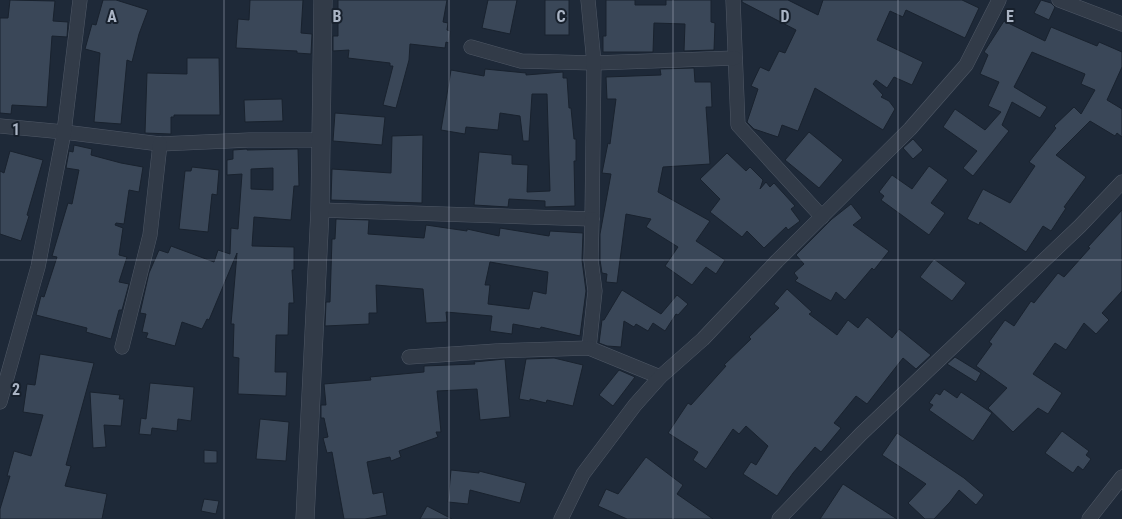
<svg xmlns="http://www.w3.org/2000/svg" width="1122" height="519" font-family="'Roboto Condensed',sans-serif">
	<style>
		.building { fill: #3a4758; stroke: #19222e; fill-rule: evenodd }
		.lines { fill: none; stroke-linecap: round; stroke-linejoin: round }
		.minor-casing { stroke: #4f5866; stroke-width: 15 }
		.tertiary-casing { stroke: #4f5866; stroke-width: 19 }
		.minor { stroke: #323b48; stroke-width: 14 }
		.tertiary { stroke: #323b48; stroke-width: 18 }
		.grid { fill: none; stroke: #abb5c5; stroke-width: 1; stroke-opacity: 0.55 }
		.grid-label { font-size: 16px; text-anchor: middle; font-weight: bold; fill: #abb5c5; stroke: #17202c; stroke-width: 4; stroke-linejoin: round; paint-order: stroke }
	</style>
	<rect width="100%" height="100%" fill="#1e2938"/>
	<g class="building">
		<polygon points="10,0 55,1 53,21 68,22 67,37 52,36 47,107 12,105 11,114 0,113 0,18 8,18"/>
		<polygon points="103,0 116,0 148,10 139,34 132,62 127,60 121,124 94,122 100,53 85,49 92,24 96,25"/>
		<polygon points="250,0 303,0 301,33 312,34 311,54 297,53 297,51 236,48 238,19 249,20"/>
		<polygon points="338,0 447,0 443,22 448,23 447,30 450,31 449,43 446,42 445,48 410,44 409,60 396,108 383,105 393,66 390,66 390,63 348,58 349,50 333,51 333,36 338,36"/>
		<polygon points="488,0 517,0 510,34 482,28"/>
		<rect x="545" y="0" width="24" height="35"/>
		<polygon points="606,0 635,0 635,5 666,5 666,0 711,0 711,22 715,23 714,50 684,51 685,24 654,23 653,52 603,52 603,36 606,36"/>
		<polygon points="742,0 788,0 818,15 823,0 962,0 979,8 965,38 906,10 903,17 890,11 877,40 923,62 912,85 894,77 887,88 876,80 873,84 883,95 881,97 889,101 895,109 883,130 815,88 798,131 782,125 778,137 754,129 747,122 758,89 751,86 760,67 769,71 779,51 785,53 796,30 742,2"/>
		<polygon points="1041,0 1051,3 1055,7 1049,20 1034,13"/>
		<polygon points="1004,21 1045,41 1051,27 1097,46 1099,42 1122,52 1122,67 1107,100 1122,109 1122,137 1117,133 1115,136 1090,121 1056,155 1086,177 1064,207 1066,208 1051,231 1043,226 1026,252 980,222 979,225 967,219 983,189 1010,203 1035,166 1029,162 1056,128 1054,126 1074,107 1081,114 1095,90 1081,84 1085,74 1032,52 1014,87 1047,107 1040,118 1012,102 1002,125 1009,131 973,176 963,168 977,151 943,127 955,109 985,130 1001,112 988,106 999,82 980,74 988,55 984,52"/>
		<polygon points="187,58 219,58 220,115 174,115 174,117 171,117 171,134 145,133 147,73 187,74"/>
		<polygon points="694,68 695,82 711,82 712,107 706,107 710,164 663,167 658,192 710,221 696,241 725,260 716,274 706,267 692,285 665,266 678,247 646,227 651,219 626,214 617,283 606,282 607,274 602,273 600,260 600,234 611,174 602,173 608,143 610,144 616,99 607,99 606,77 661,75 660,69"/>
		<polygon points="485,69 526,73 526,75 563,72 563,78 567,78 569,108 571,108 574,139 576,139 576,161 574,161 575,206 545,207 545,201 509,199 508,207 474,205 479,152 512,155 512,164 528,165 527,192 550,191 547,94 532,94 529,141 523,141 520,116 500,113 498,130 466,127 465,134 441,130 451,70 484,76"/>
		<polygon points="282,99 283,121 245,122 244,100"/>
		<polygon points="335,113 385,117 382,145 333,141"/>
		<polygon points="809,132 843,160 819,188 785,160"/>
		<polygon points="423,135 422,203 331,200 332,169 391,173 392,136"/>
		<polygon points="913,139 923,150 913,159 903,148"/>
		<polygon points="74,145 92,149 91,155 121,163 143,167 139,192 129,190 124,224 116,223 115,225 123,228 119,255 127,257 119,282 129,284 122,310 119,310 111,339 86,332 87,328 36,315 41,296 44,297 57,257 52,256 68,203 72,204 79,170 66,168 69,151 73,152"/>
		<path d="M247 149V150L298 149 299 186H294L291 220 254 217 252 246 294 247V270H292L294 303H289L288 335H276L275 372H287L286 396 238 394 239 358 233 357 234 324H231L237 253 209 320 207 319 202 329 182 322 175 346 146 338 148 333 142 332 146 314 140 313 149 273 159 250 168 253 171 246 214 262 218 250 230 254 231 228 238 229 242 174 227 175V160L233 159V150ZM273 168V190L251 189V169Z"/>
		<polygon points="10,151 43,160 27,215 29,216 21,241 0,234 0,171 4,173"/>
		<polygon points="727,153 746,171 750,167 763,180 760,189 766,182 770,187 774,183 795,206 791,209 800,221 788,230 786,227 764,248 747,231 742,237 710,212 720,199 700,179"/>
		<polygon points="929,166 948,180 931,203 945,213 929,235 881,200 884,196 879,192 892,175 912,189"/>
		<polygon points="192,167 219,170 217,195 212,194 208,232 179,229 185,171 191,171"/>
		<polygon points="851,204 862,218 853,225 889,251 874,270 872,268 845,300 836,292 831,301 795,281 798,278 794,273 804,264 796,255 832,219"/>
		<polygon points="1122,210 1122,291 1102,313 1109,320 1096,334 1084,323 1066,350 1055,343 1033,374 1062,393 1048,414 1038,408 1013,432 988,408 1007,388 976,366 992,344 989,342 1005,320 1014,326 1031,301 1034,303 1058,273 1064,277 1090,248 1088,247"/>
		<path d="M336 219 369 220 368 234 424 238 426 225 467 231V229L499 236 500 228 549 236 550 231 583 233 582 260 586 291 580 336 541 327 540 329 513 324 512 334 490 331 492 316 446 312 447 322 426 323 423 289 376 285 377 313H369V324L325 326 326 302H330L332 239H335ZM490 262 548 272 546 294 533 291 529 309 488 304 490 285H485Z"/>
		<polygon points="934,259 966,283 952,301 920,277"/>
		<polygon points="787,289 812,312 809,314 837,335 848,320 858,328 867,317 892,338 899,329 931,355 916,369 903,358 867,404 856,396 834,423 841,428 821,452 815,447 793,473 777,496 743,474 751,462 756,465 768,446 746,426 739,434 733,429 706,469 693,460 698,452 668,433 688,403 691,405 726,366 724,365 751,339 749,337 779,308 774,304"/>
		<polygon points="622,290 661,314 677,295 688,304 678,315 676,314 665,331 653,323 648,331 636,324 634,327 624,321 621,347 607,346 599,343 602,320 604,320"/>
		<polygon points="40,354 94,363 66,465 71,466 65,486 107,494 102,519 0,519 0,509 10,476 7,476 14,451 31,456 43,415 23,412 27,384 35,385"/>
		<polygon points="955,357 981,373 976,382 947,364"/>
		<polygon points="554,358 583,365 573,406 547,400 546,403 530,399 530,401 519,399 526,359"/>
		<polygon points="505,359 510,417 480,420 477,389 437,391 441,432 436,432 438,437 399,451 401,457 391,461 390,457 367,462 373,494 383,492 387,515 365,519 344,519 332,452 327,453 323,438 328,437 324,418 321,418 321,405 326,405 324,384 371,380 370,377 424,372 424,366 475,364 474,362"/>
		<polygon points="619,370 635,377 613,406 599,395"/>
		<polygon points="150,383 194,387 191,421 178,419 177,431 152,428 151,435 139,434 141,418 146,419"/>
		<polygon points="944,389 957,398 961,392 992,413 973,441 929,410 933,405 929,403 936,393 940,395"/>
		<polygon points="90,392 120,395 119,399 124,399 121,426 104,425 106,447 93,448"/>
		<polygon points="260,419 289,422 286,461 256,459"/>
		<polygon points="1062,431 1089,451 1086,455 1091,459 1083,470 1078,466 1073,473 1045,453"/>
		<polygon points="897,433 964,478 984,495 976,505 959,490 950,502 934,519 925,519 908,503 926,484 882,455"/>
		<polygon points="204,450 217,451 217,463 204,463"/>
		<polygon points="646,457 683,485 677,494 713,519 627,519 598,506 606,489 618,494"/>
		<polygon points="451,470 479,473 479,471 526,483 520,503 470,490 468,504 448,502"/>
		<polygon points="843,484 897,519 820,519"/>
		<polygon points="204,499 219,501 216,514 201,511"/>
		<polygon points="427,506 452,519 420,519"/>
	</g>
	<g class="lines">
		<defs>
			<g id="minor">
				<polyline points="733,0 738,125 822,217"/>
				<polyline points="1059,0 1122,24"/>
				<polyline points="471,47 521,61 594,63 735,58"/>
				<polyline points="0,126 64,132 160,144 249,140 321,140"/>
				<polyline points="320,210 592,219 594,63 588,0"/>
				<polyline points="122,347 150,235 160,144"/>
				<polyline points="589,348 595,291 591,260 592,219"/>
				<polyline points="409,357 496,351 589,348 660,377"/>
				<polyline points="0,402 38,267 64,132 80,0"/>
				<polyline points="561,519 583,474 635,405 660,377 703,339 777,261 910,129 966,65 999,0"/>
				<polyline points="779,519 861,434 1080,226 1122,182"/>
				<polyline points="1089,519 1122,477"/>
			</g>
			<polyline id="tertiary" points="305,519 320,210 323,0"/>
		</defs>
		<use href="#minor" class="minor-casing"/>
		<use href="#tertiary" class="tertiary-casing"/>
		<use href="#minor" class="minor"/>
		<use href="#tertiary" class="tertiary"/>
	</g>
	<path class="grid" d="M224 0V519M449 0V519M673 0V519M898 0V519M0 260H1122"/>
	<g class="grid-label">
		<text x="112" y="22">A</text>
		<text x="337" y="22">B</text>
		<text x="561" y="22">C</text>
		<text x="785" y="22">D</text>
		<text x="1010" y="22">E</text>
		<text x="16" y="135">1</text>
		<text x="16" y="395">2</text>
	</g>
</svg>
